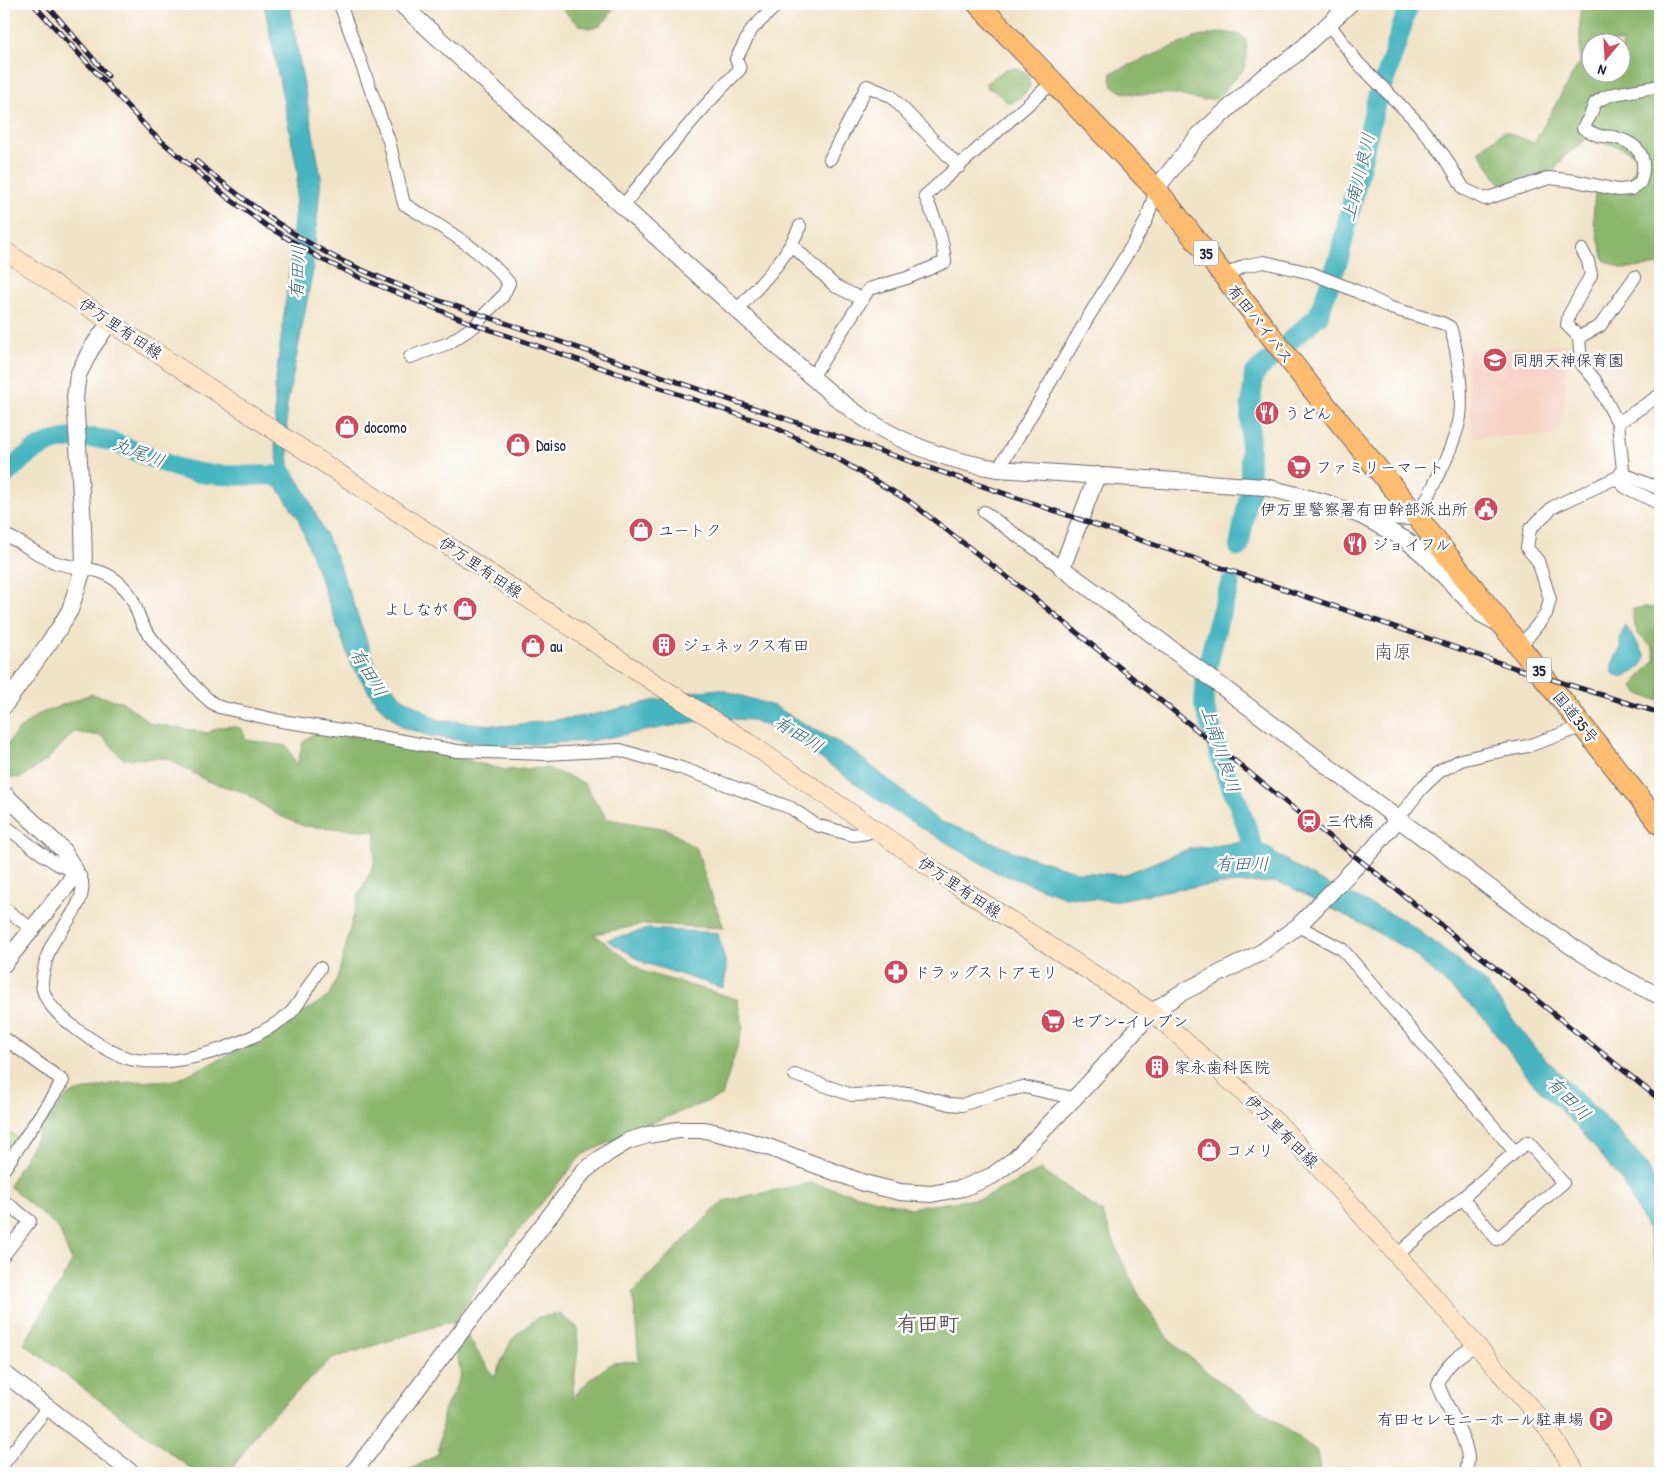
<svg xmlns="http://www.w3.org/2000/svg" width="1664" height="1477" font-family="'Patrick Hand','Klee One',sans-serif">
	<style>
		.built { fill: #f6d2c4 }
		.green { fill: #b1d57e; stroke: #6a7c5c }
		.forest { fill: #8cb66d; stroke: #576c54; fill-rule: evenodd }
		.water { fill: #46b5c0; stroke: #346c7e }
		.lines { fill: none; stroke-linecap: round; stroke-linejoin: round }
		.river { stroke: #46b5c0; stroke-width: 20 }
		.minor-casing { stroke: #6a666c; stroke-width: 14 }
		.tertiary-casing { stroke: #6a666c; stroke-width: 18 }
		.secondary-casing { stroke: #6a666c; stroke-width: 19 }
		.trunk-casing { stroke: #6a666c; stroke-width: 23 }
		.minor { stroke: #fff; stroke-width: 12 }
		.tertiary { stroke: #fff; stroke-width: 16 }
		.secondary { stroke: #ffe4c6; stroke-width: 18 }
		.trunk { stroke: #febc70; stroke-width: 21 }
		.rail-casing { stroke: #22223b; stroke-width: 5 }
		.rail { stroke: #fff; stroke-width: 3; stroke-dasharray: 9; stroke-linecap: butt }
		.labels { text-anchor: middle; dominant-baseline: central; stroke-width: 5; stroke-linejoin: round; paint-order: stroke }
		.shield { fill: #fff; stroke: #646476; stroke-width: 1 }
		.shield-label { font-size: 15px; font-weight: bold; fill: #22223b }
		.street-label { font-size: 16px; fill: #22223b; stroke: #fff }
		.poi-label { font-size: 16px; fill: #22223b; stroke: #fff; text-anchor: start }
		.water-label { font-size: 18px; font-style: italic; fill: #326477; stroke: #fff }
		.quarter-label { font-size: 19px; fill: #61515a; stroke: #fff }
		.district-label { font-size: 21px; font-weight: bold; fill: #61515a; stroke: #fff }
	</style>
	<rect width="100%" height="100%" fill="#fff"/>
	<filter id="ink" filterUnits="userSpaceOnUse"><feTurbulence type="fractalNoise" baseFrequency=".02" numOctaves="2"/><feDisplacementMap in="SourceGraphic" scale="10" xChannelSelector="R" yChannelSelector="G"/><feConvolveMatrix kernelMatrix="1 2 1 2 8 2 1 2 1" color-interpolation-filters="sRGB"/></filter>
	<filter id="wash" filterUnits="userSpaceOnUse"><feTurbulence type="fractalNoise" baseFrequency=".0096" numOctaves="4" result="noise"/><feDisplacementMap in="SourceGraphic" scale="20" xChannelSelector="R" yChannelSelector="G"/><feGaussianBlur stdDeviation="1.12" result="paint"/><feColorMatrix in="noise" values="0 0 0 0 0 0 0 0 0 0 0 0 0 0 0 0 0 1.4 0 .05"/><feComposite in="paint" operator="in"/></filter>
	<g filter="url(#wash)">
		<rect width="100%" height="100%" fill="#f1e3c7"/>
		<polygon class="built" points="1568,345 1565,371 1566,400 1557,435 1474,437 1465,350"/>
		<polygon class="green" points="4,1129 19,1139 4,1160"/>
		<g class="forest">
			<path d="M562 4H615C601 38 580 33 561 6Z"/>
			<path d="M1583 4H1660V265L1623 269 1604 260 1593 218 1595 192 1627 183 1637 166 1634 154 1623 148 1589 137 1565 156 1544 183 1500 184 1479 151 1504 131 1534 143 1580 61V12ZM1592 42H1622V72H1592Z"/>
			<path d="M1222 32 1241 35 1246 40 1247 57 1243 70 1217 98C1212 99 1207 100 1202 100 1193 100 1184 95 1175 94 1158 92 1105 103 1111 73L1194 38Z"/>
			<polygon points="1015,68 1028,74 1030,87 1021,97 1010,104 993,90 987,88 986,83 1006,69"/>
			<path d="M1645 607 1660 609V700C1648 698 1639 696 1632 686L1656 659 1652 647 1639 635 1633 622V609Z"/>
			<path d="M91 694 123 702 150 723 208 733C218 726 231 724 242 729L246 740 287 746 297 765 303 742 318 730 407 746 506 770 547 768 584 783 607 819 667 829 697 849 708 886 724 928 645 924 594 934 644 972 737 999 743 1028 722 1096 651 1123 582 1155 503 1249 456 1319 494 1377 512 1339 538 1317 560 1314 577 1327 578 1348 572 1399 589 1380 612 1363 639 1361 633 1292 723 1201 811 1183 909 1208 983 1198 1041 1170 1102 1212 1121 1259 1140 1297 1168 1339 1211 1375 1317 1451 1320 1473H404L438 1454 444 1411 461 1376 452 1321 331 1359 264 1423 229 1473H197L24 1344 72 1262 59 1229 9 1186 45 1122 69 1094 115 1083 176 1080 281 1030 305 1011 328 997 338 976 359 894 374 865 376 831 304 826 278 815 244 792 207 781 167 758 123 759 102 736 74 732 46 761 22 777 9 778 4 758V750L17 731 37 715Z"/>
		</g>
		<g class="water">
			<polygon points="264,4 289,4 321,177 312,275 286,411 289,465 306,493 337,559 377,669 401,697 438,720 504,726 588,716 691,692 719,689 774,706 853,751 939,821 977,835 1014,852 1078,872 1123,875 1188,849 1245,842 1267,847 1296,867 1317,879 1406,921 1484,981 1534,1047 1620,1133 1647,1165 1660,1192 1660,1279 1649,1233 1623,1182 1585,1135 1531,1081 1484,1018 1410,951 1364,925 1288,886 1275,882 1223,884 1175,889 1114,901 1066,897 996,872 892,810 791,737 753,720 715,718 589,741 499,746 431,736 402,727 377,704 352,666 298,518 278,488 267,482 274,473 280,471 275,446 275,387 290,266 298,173"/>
			<path d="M1625 625 1646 657C1641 670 1629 678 1615 676L1612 671V664L1620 649V638Z"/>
			<polygon points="648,929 718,933 727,969 723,988 645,963 607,940"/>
		</g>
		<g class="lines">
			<g class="river">
				<polyline points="1291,340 1318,316 1339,258 1377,97 1386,77 1409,4"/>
				<path d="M4 476C29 451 51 435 87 438 94 438 100 438 106 440 132 448 156 461 181 469 214 478 251 475 284 475"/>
				<polyline points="1239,547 1250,489 1250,414 1254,374 1267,362"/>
				<polyline points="1230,584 1218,622 1206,674 1204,705 1227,778 1238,803 1256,855 1263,867"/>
			</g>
		</g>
	</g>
	<g filter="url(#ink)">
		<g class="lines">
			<defs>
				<g id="minor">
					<path d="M340 4 389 141 404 204C441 227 482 249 509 283L503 296 482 317 476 325 449 343 410 357"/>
					<path d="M1329 24 1358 63 1413 118 1445 157 1464 189 1485 199 1549 178 1576 181 1618 190 1631 189 1640 183C1649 157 1639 143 1613 137 1608 136 1602 137 1597 135 1592 133 1587 131 1583 128L1590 116 1595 103 1603 98 1614 94 1660 86"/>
					<polyline points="830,159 867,86 891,96 959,167"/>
					<path d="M623 206C660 159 697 112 740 69L736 59 752 29 778 4"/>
					<polyline points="792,245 835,286 862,299"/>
					<path d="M1226 280 1234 271 1244 266 1264 262 1311 273 1356 291 1391 308 1442 323 1450 327C1458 350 1465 403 1458 426 1450 454 1432 491 1417 517"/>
					<path d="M737 310C761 283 786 260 800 226"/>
					<polyline points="1579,337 1600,326 1635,277"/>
					<path d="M812 377 869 289 907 278 945 262C943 237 935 219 925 196L1053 82"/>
					<polyline points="1618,423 1660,395"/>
					<polyline points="998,469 1026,424 1090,314 1135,241 1147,219 1156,189"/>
					<polyline points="1621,473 1660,489"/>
					<polyline points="1616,478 1625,487 1660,504"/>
					<polyline points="984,512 1062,568"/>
					<path d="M4 535C22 541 36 555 54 562 83 572 104 563 127 591 136 601 137 617 145 629 160 652 182 672 201 693L211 702 219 707 281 721 349 731 457 751 546 754 620 750 681 768 791 808 816 825 853 835 867 833 872 827"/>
					<polyline points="1520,647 1546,614 1550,599 1538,561 1527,548 1530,529 1553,507 1618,477 1623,470 1618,423 1595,380 1581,363 1579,337 1567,325 1569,315 1591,275 1588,261 1582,250"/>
					<polyline points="1398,819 1421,789 1439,772 1461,760 1490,753 1528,746 1584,726"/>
					<path d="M4 825C22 839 40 854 59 865 67 869 77 868 81 878 89 901 61 927 52 945 48 953 45 962 44 970 42 977 41 986 44 993 50 1009 66 1021 79 1031 93 1041 119 1058 136 1060 182 1068 252 1043 288 1015 298 1008 312 979 320 968"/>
					<polyline points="4,908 32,929"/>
					<polyline points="1298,926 1342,949 1515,1152 1397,1255"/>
					<polyline points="4,1038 63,1081 4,1169"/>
					<polyline points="795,1075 852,1095 909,1093 949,1104 962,1105 999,1092 1024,1087 1073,1098"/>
					<polyline points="1462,1198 1497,1239 1563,1183 1528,1142 1515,1152"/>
					<polyline points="4,1201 30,1221 4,1255"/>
					<polyline points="4,1463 48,1407"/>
					<path d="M1466 1473C1467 1468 1468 1462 1468 1457 1464 1431 1446 1408 1438 1384 1445 1365 1459 1355 1476 1345"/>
				</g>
				<g id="tertiary">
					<path d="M401 4C500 94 598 184 697 274 728 302 760 330 791 359 817 381 843 406 872 423 911 447 953 462 998 469L1265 487 1324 502 1362 516 1406 540 1425 556 1481 614 1494 621"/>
					<polyline points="1156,189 1198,136 1261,79 1295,55 1350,4"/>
					<path d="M1097 475 1062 568C1188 660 1312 755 1437 848 1509 901 1579 960 1660 996"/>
					<polyline points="1364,516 1417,517"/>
					<polyline points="4,706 58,630 70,610 84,566 83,526 75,397 78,375 91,349 110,322"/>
					<polyline points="4,794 62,849 75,870 69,883 4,964"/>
					<polyline points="4,1373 132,1473"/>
					<polyline points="353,1473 584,1171 608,1153 628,1141 648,1135 678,1130 705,1130 734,1137 768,1147 864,1183 900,1192 931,1194 963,1188 992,1176 1016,1158 1089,1083 1152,1012 1181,993 1262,952 1298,926 1373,849 1398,819"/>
				</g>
				<polyline id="secondary" points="4,250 110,322 304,450 658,685 748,742 941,875 1152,1012 1282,1127 1432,1294 1542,1421 1572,1465 1576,1473"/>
				<polyline id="trunk" points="978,4 1156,189 1314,391 1417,517 1660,824"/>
			</defs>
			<use href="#minor" class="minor-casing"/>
			<use href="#tertiary" class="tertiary-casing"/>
			<use href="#secondary" class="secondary-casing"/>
			<use href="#trunk" class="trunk-casing"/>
			<use href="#minor" class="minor"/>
			<use href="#tertiary" class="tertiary"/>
			<use href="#secondary" class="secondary"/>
			<use href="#trunk" class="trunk"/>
			<defs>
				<g id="rail">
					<polyline points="33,4 152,133 228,198 267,226 323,260 363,279 476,325 772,426 833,456 909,501 1028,593 1309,821 1361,861 1458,939 1538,1001 1660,1100"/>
					<polyline points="46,4 108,76"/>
					<path d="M196 161C237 195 280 228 327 253 359 271 395 283 429 297L1515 668 1660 713"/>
				</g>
			</defs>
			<use href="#rail" class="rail-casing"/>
			<use href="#rail" class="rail"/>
		</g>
	</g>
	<defs>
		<symbol id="school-disc" viewBox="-11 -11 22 22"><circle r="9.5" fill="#d1495b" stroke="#fff"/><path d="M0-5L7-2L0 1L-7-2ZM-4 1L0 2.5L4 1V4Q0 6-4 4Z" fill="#fff"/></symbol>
		<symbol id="restaurant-disc" viewBox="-11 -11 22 22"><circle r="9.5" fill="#d1495b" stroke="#fff"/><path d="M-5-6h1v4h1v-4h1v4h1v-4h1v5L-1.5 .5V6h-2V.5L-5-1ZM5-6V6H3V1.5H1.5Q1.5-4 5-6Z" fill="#fff"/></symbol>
		<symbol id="shop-disc" viewBox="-11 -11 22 22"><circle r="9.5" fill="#d1495b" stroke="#fff"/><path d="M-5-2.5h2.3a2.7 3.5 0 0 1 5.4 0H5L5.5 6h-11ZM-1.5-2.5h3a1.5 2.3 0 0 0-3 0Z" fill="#fff"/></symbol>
		<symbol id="supermarket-disc" viewBox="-11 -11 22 22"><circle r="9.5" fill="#d1495b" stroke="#fff"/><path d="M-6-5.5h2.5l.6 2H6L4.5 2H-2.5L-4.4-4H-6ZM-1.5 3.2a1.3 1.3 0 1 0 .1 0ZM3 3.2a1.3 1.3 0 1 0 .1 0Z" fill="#fff"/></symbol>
		<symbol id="civic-disc" viewBox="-11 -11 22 22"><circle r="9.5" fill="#d1495b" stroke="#fff"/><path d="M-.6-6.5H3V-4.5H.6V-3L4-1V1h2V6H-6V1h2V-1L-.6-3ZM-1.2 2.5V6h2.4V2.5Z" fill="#fff"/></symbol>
		<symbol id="building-disc" viewBox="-11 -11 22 22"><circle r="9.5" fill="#d1495b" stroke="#fff"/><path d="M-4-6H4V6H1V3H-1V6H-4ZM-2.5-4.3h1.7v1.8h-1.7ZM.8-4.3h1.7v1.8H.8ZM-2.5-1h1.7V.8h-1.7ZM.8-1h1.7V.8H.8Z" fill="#fff"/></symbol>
		<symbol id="station-disc" viewBox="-11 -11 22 22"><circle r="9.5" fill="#d1495b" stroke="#fff"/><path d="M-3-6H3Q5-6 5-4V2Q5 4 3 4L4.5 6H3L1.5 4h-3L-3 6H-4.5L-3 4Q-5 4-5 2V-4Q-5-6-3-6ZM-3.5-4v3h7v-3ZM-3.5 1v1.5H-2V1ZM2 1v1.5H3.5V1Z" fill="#fff"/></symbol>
		<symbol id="pharmacy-disc" viewBox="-11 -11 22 22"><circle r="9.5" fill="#d1495b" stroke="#fff"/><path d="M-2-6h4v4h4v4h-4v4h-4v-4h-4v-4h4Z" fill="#fff"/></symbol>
		<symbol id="parking-disc" viewBox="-11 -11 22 22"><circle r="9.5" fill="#d1495b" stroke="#fff"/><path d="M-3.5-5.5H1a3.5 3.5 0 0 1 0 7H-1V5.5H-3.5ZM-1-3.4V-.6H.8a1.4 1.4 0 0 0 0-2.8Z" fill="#fff"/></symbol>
	</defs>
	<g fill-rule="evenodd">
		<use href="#school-disc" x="1481" y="346" width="28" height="28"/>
		<use href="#restaurant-disc" x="1253" y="399" width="28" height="28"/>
		<use href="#shop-disc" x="333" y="413" width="28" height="28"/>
		<use href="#shop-disc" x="504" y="431" width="28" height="28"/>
		<use href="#supermarket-disc" x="1285" y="453" width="28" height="28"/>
		<use href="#civic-disc" x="1472" y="495" width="28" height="28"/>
		<use href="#shop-disc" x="627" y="516" width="28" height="28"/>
		<use href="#restaurant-disc" x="1341" y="530" width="28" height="28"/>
		<use href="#shop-disc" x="451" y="595" width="28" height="28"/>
		<use href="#building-disc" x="650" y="631" width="28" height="28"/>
		<use href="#shop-disc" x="519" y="632" width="28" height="28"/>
		<use href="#station-disc" x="1295" y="807" width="28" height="28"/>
		<use href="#pharmacy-disc" x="882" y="958" width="28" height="28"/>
		<use href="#supermarket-disc" x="1039" y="1007" width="28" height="28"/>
		<use href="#building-disc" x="1143" y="1053" width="28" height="28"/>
		<use href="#shop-disc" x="1195" y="1136" width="28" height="28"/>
		<use href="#parking-disc" x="1587" y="1405" width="28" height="28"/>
	</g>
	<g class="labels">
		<g class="shield">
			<rect x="1193.5" y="240.5" width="25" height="25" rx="4"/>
			<rect x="1526.5" y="657.5" width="25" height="25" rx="4"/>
		</g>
		<g class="shield-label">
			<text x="1206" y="253">35</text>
			<text x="1539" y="670">35</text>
		</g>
		<g class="street-label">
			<text transform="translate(1261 324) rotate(52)">有田バイパス</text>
			<text transform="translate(121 328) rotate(34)">伊万里有田線</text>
			<text transform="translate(481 567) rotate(34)">伊万里有田線</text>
			<text transform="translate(1576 717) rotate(51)">国道35号</text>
			<text transform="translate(960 887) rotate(34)">伊万里有田線</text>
			<text transform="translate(1282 1131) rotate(45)">伊万里有田線</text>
		</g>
		<g class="poi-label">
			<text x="1512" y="360">同朋天神保育園</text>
			<text x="1284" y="413">うどん</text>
			<text x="364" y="427">docomo</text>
			<text x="536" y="445">Daiso</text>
			<text x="1316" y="467">ファミリーマート</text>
			<text x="1468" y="509" text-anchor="end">伊万里警察署有田幹部派出所</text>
			<text x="658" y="530">ユートク</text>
			<text x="1372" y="544">ジョイフル</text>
			<text x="448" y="609" text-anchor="end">よしなが</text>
			<text x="682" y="645">ジェネックス有田</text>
			<text x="550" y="646">au</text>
			<text x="1326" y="821">三代橋</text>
			<text x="914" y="972">ドラッグストアモリ</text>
			<text x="1070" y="1021">セブン-イレブン</text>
			<text x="1174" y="1067">家永歯科医院</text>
			<text x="1226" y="1150">コメリ</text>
			<text x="1584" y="1419" text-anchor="end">有田セレモニーホール駐車場</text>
		</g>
		<g class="water-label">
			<text transform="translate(1358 177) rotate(-76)">上南川良川</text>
			<text transform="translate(297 272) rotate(-87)">有田川</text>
			<text transform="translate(139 452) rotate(21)">丸尾川</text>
			<text transform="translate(369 672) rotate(59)">有田川</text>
			<text transform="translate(799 734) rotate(32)">有田川</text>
			<text transform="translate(1221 749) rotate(72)">上南川良川</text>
			<text x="1242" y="863">有田川</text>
			<text transform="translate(1569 1098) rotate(45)">有田川</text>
		</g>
		<g class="quarter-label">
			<text x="1393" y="651">南原</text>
		</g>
		<g class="district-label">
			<text x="928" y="1323">有田町</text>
		</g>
	</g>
	<rect width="1664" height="1477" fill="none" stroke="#fff" stroke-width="20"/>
	<g transform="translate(1606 58) rotate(198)"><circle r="24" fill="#ffffff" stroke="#a7a7b1"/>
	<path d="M0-4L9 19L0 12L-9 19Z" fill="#d1495b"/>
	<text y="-8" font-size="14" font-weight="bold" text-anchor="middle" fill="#22223b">N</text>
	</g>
</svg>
